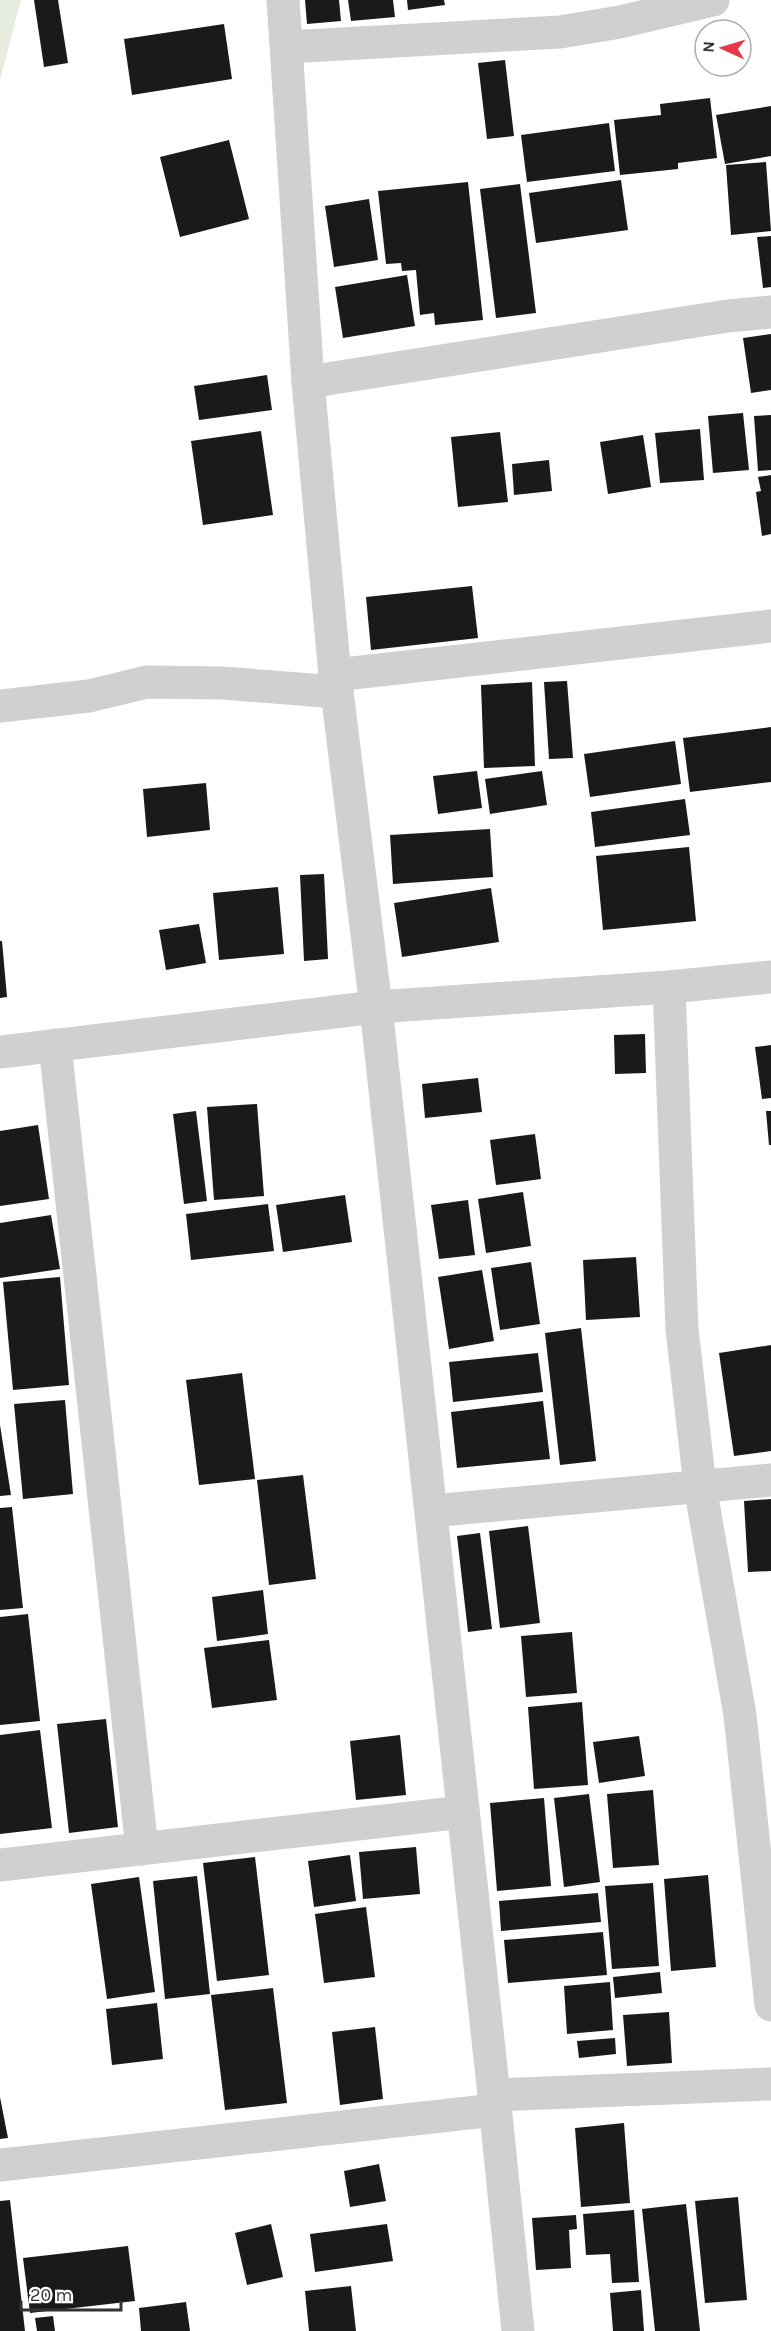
<svg xmlns="http://www.w3.org/2000/svg" width="771" height="2331" font-family="Karla,sans-serif">
	<style>
		.green { fill: #e6ecdf }
		.building { fill: #1a1a1a }
		.lines { fill: none; stroke-linecap: round; stroke-linejoin: round }
		.minor { stroke: #d0d0d0; stroke-width: 33 }
	</style>
	<rect width="100%" height="100%" fill="#fff"/>
	<polygon class="green" points="0,0 21,0 0,80"/>
	<g class="building">
		<polygon points="34,0 58,0 68,63 44,67"/>
		<polygon points="305,0 339,0 341,21 307,24"/>
		<polygon points="348,0 393,0 395,17 351,21"/>
		<polygon points="407,0 444,0 445,5 408,10"/>
		<polygon points="224,24 232,79 132,95 124,39"/>
		<polygon points="505,60 514,136 487,139 478,63"/>
		<polygon points="710,98 717,158 678,163 678,169 620,175 614,120 661,115 660,104"/>
		<polygon points="771,106 771,156 725,164 716,115"/>
		<polygon points="609,123 615,171 527,182 521,135"/>
		<polygon points="229,140 249,219 180,237 160,157"/>
		<polygon points="766,162 771,231 731,235 726,165"/>
		<polygon points="621,180 628,230 536,243 529,193"/>
		<polygon points="468,182 483,320 435,325 434,313 420,315 416,270 402,271 401,263 386,264 378,191"/>
		<polygon points="520,184 536,313 496,318 480,189"/>
		<polygon points="369,199 378,260 334,267 325,206"/>
		<polygon points="771,236 771,287 763,288 757,237"/>
		<polygon points="407,275 415,326 343,338 335,287"/>
		<polygon points="771,334 771,390 751,393 743,338"/>
		<polygon points="267,375 272,410 199,420 194,386"/>
		<polygon points="743,413 749,470 713,473 708,416"/>
		<polygon points="771,415 771,470 758,471 754,416"/>
		<polygon points="700,429 704,480 660,483 655,433"/>
		<polygon points="261,431 273,515 203,525 191,441"/>
		<polygon points="500,432 508,502 458,507 451,437"/>
		<polygon points="643,435 651,487 608,494 600,442"/>
		<polygon points="549,460 552,491 514,495 512,464"/>
		<polygon points="771,475 771,534 762,536 756,492 761,491 758,477"/>
		<polygon points="472,586 478,638 371,650 366,597"/>
		<polygon points="567,681 573,758 549,759 544,682"/>
		<polygon points="532,682 535,766 484,768 481,685"/>
		<polygon points="771,727 771,782 690,792 683,738"/>
		<polygon points="675,741 681,784 590,797 584,754"/>
		<polygon points="477,771 482,808 438,814 433,776"/>
		<polygon points="542,771 547,805 490,814 485,779"/>
		<polygon points="206,783 210,830 147,837 143,789"/>
		<polygon points="685,799 690,835 595,847 591,812"/>
		<polygon points="490,829 493,877 393,884 390,835"/>
		<polygon points="689,847 696,921 603,930 596,856"/>
		<polygon points="324,874 328,959 304,961 300,875"/>
		<polygon points="278,887 284,954 219,960 213,893"/>
		<polygon points="491,888 499,942 402,957 394,903"/>
		<polygon points="199,924 206,963 166,970 159,930"/>
		<polygon points="0,941 2,941 7,997 0,998"/>
		<polygon points="645,1034 646,1073 615,1074 614,1035"/>
		<polygon points="771,1045 771,1098 762,1099 755,1047"/>
		<polygon points="478,1078 482,1112 425,1118 422,1084"/>
		<polygon points="257,1104 264,1196 214,1200 207,1107"/>
		<polygon points="196,1111 207,1201 184,1204 173,1114"/>
		<polygon points="766,1111 771,1111 771,1145 769,1145"/>
		<polygon points="38,1125 49,1199 0,1206 0,1131"/>
		<polygon points="535,1134 541,1179 496,1185 490,1140"/>
		<polygon points="523,1192 531,1246 486,1253 478,1199"/>
		<polygon points="345,1195 352,1242 283,1252 276,1205"/>
		<polygon points="468,1200 475,1255 439,1259 431,1205"/>
		<polygon points="268,1204 274,1251 191,1260 186,1214"/>
		<polygon points="51,1215 60,1269 0,1278 0,1223"/>
		<polygon points="636,1257 640,1317 586,1320 583,1260"/>
		<polygon points="531,1262 540,1324 500,1330 491,1268"/>
		<polygon points="482,1270 494,1341 449,1349 438,1277"/>
		<polygon points="60,1277 69,1385 13,1390 3,1282"/>
		<polygon points="581,1328 596,1461 560,1465 545,1333"/>
		<polygon points="771,1345 771,1451 734,1456 719,1353"/>
		<polygon points="538,1353 543,1392 453,1402 449,1362"/>
		<polygon points="242,1373 255,1479 199,1485 186,1380"/>
		<polygon points="65,1400 73,1494 23,1499 14,1404"/>
		<polygon points="543,1401 550,1459 457,1468 451,1412"/>
		<polygon points="0,1425 11,1495 0,1496"/>
		<polygon points="303,1475 316,1579 269,1585 257,1480"/>
		<polygon points="771,1499 771,1571 748,1572 744,1501"/>
		<polygon points="12,1507 23,1608 0,1610 0,1508"/>
		<polygon points="528,1526 540,1623 500,1628 489,1531"/>
		<polygon points="480,1533 492,1629 468,1632 457,1536"/>
		<polygon points="263,1590 268,1634 217,1641 212,1597"/>
		<polygon points="28,1614 40,1721 0,1725 0,1617"/>
		<polygon points="572,1632 577,1693 526,1697 521,1636"/>
		<polygon points="269,1640 277,1700 212,1708 204,1648"/>
		<polygon points="582,1702 588,1785 534,1789 528,1707"/>
		<polygon points="106,1719 118,1827 69,1833 57,1724"/>
		<polygon points="40,1730 52,1828 0,1834 0,1735"/>
		<polygon points="400,1735 406,1795 356,1800 350,1741"/>
		<polygon points="639,1736 645,1776 599,1783 593,1742"/>
		<polygon points="653,1790 659,1865 613,1868 607,1794"/>
		<polygon points="589,1794 600,1882 564,1887 554,1798"/>
		<polygon points="544,1798 551,1886 497,1891 490,1803"/>
		<polygon points="416,1847 420,1894 363,1899 359,1852"/>
		<polygon points="350,1855 356,1901 314,1907 308,1861"/>
		<polygon points="255,1857 269,1975 217,1981 203,1863"/>
		<polygon points="708,1875 716,1967 671,1971 664,1879"/>
		<polygon points="197,1876 210,1994 165,1999 153,1881"/>
		<polygon points="139,1877 155,1992 107,1999 91,1884"/>
		<polygon points="653,1883 659,1966 612,1969 605,1886"/>
		<polygon points="598,1893 601,1922 501,1931 499,1901"/>
		<polygon points="366,1907 375,1977 324,1983 315,1914"/>
		<polygon points="603,1932 607,1975 508,1983 504,1940"/>
		<polygon points="660,1972 662,1993 615,1998 613,1977"/>
		<polygon points="610,1982 613,2030 567,2034 564,1986"/>
		<polygon points="273,1988 287,2103 225,2110 211,1995"/>
		<polygon points="157,2003 163,2059 112,2065 106,2009"/>
		<polygon points="669,2012 672,2063 627,2066 623,2015"/>
		<polygon points="375,2027 383,2099 340,2105 332,2032"/>
		<polygon points="615,2038 616,2054 579,2058 577,2041"/>
		<polygon points="0,2097 8,2138 0,2139"/>
		<polygon points="624,2123 630,2203 581,2207 575,2128"/>
		<polygon points="379,2164 386,2201 350,2207 344,2171"/>
		<polygon points="738,2197 747,2300 705,2303 695,2201"/>
		<polygon points="10,2200 25,2331 0,2331 0,2201"/>
		<polygon points="686,2204 700,2331 655,2331 642,2209"/>
		<polygon points="634,2210 639,2282 612,2283 610,2254 586,2255 583,2214"/>
		<polygon points="576,2215 577,2229 569,2230 571,2268 536,2270 532,2218"/>
		<polygon points="271,2224 283,2277 247,2285 235,2233"/>
		<polygon points="387,2224 393,2261 315,2272 310,2234"/>
		<polygon points="128,2246 135,2301 30,2313 23,2258"/>
		<polygon points="351,2286 356,2331 309,2331 305,2291"/>
		<polygon points="641,2290 644,2331 613,2331 610,2293"/>
		<polygon points="186,2302 190,2331 141,2331 139,2308"/>
		<polygon points="53,2316 55,2331 37,2331 35,2318"/>
	</g>
	<g class="lines">
		<g class="minor">
			<polyline points="283,0 308,382 335,675 376,1007 494,2095 518,2331"/>
			<polyline points="287,47 560,32 620,22 713,0"/>
			<polyline points="308,382 728,316 771,312"/>
			<polyline points="335,675 771,626"/>
			<polyline points="0,706 89,696 147,682 222,683 337,692"/>
			<polyline points="669,987 682,1329 700,1486 740,1715 771,2005"/>
			<polyline points="55,1045 142,1849"/>
			<polyline points="0,1052 376,1007 669,987 771,977"/>
			<polyline points="431,1511 771,1480"/>
			<polyline points="0,1865 463,1812"/>
			<polyline points="494,2095 771,2084"/>
			<polyline points="0,2165 495,2110"/>
		</g>
	</g>
	<g transform="translate(723 48) rotate(274)"><circle r="28" fill="#ffffff" stroke="#adadad" stroke-width="1.5"/>
	<path d="M0-4.5L10 22L0 15L-10 22Z" fill="#e63946"/>
	<text y="-9" font-size="16" font-weight="bold" text-anchor="middle" fill="#333333">N</text>
	</g>
	<path d="M21 2301v9h100v-9" fill="none" stroke="#333333" stroke-width="3"/>
	<text x="30" y="2301" font-size="18" fill="#333333" stroke="#ffffff" stroke-width="4.5" paint-order="stroke">20 m</text>
</svg>
